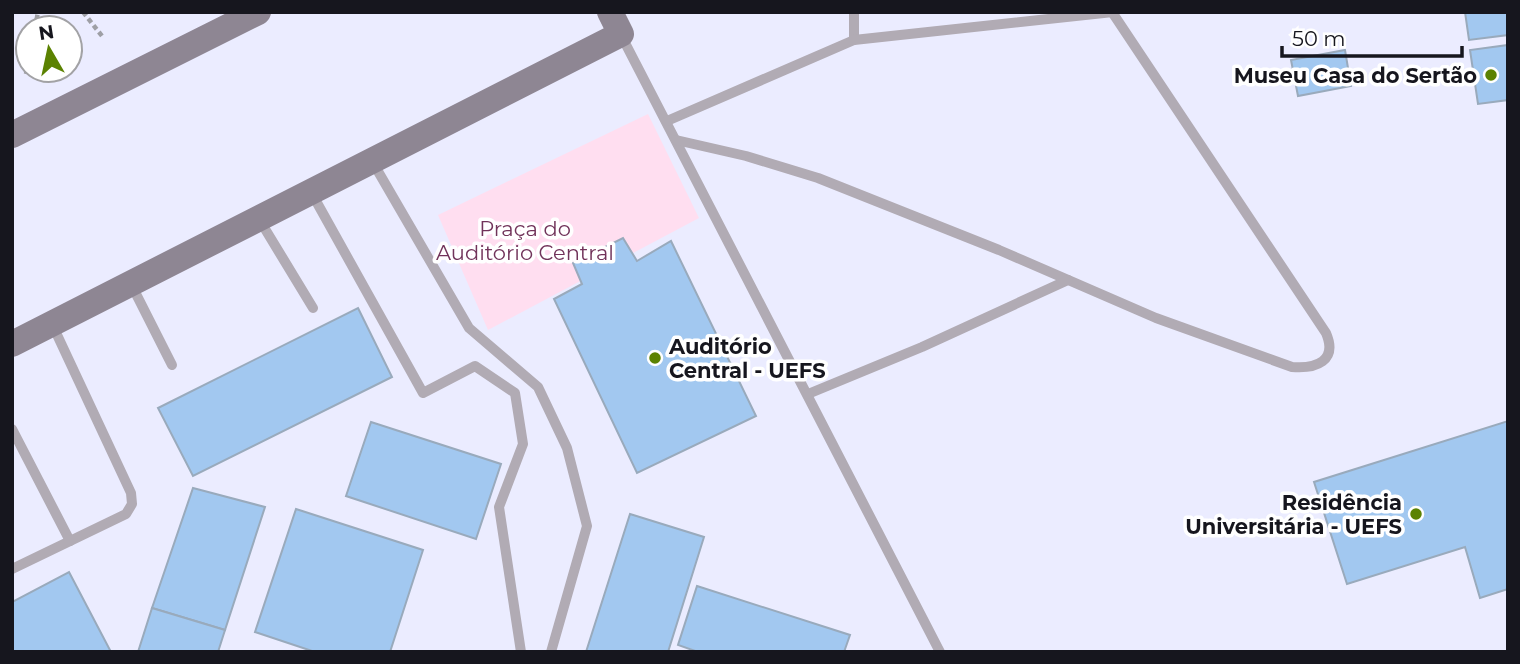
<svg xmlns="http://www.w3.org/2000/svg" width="1520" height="664" font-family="Montserrat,sans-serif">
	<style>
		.built { fill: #ebecff; fill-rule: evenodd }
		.green { fill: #ffdef0 }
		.building { fill: #a2c8f0; stroke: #99aabc; stroke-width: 2 }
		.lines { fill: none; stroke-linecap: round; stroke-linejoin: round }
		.path { stroke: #9e9fa5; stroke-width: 4.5; stroke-dasharray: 5 3.5; stroke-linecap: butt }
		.lane { stroke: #b1abb4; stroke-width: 10 }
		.secondary { stroke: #8e8693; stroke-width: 26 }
		.poi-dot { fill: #5b8201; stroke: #fff; stroke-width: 2.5 }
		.labels { text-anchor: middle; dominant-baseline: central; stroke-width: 7; stroke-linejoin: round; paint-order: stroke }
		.poi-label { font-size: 21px; font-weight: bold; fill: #16161e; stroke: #fff; text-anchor: end }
		.park-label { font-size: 21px; fill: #71335a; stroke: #fff }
	</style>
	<rect width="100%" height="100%" fill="#f7f8fd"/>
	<path class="built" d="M12 12H1508V652H12ZM28 28H70V70H28Z"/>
	<polygon class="green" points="648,114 699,218 488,330 438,215"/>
	<g class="building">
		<polygon points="1465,12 1508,12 1508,35 1469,40"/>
		<polygon points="1508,45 1508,100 1478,104 1470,50"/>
		<polygon points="1345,50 1351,86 1298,96 1291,60"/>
		<polygon points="623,238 637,261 671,241 756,416 637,473 554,299 582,284 573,263"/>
		<polygon points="358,308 392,377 193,476 158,408"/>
		<polygon points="1508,421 1508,589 1480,598 1465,547 1347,584 1314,482"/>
		<polygon points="371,422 501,464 476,539 346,496"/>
		<polygon points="193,488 265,507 225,630 152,608"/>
		<polygon points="296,509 423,550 390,652 315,652 255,632"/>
		<polygon points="630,514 704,537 668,652 586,652"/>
		<polygon points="69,572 111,652 12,652 12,602"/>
		<polygon points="697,586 850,635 844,652 698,652 678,645"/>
		<polygon points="152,608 225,630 218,652 138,652"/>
	</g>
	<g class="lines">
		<g class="path">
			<polyline points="83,12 102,36"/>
			<polyline points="35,28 38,12"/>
			<polyline points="26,74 28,63"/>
		</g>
		<g class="lane">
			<polyline points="854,12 854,40"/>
			<polyline points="622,37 940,652"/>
			<polyline points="667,121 854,40 1113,12"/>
			<path d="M676 140 746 156 818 178 999 250 1156 318 1292 367C1316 369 1338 361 1326 333L1112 12"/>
			<polyline points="372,161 469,328 538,387 567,448 587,526 551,652"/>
			<polyline points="311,192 423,393 475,366 515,393 523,444 499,507 521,652"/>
			<polyline points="259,219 313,308"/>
			<polyline points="131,284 172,365"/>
			<polyline points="808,394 922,347 1068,280"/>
			<polyline points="12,429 70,541"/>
			<polyline points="12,569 126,514 132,504 131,493 52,324"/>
		</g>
		<g class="secondary">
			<polyline points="12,135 258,12"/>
			<polyline points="12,344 621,34 610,12"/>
		</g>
	</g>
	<g class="poi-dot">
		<circle cx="1491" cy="75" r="7"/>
		<circle cx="655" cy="358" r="7"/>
		<circle cx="1416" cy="514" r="7"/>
	</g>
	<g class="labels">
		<g class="poi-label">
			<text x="1477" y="75">Museu Casa do Sertão</text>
			<text x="669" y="346" text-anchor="start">Auditório<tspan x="669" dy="24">Central - UEFS</tspan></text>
			<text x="1402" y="502">Residência<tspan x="1402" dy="24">Universitária - UEFS</tspan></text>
		</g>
		<g class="park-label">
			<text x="525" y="228">Praça do<tspan x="525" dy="24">Auditório Central</tspan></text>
		</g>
	</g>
	<rect width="1520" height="664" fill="none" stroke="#16161e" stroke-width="28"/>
	<g transform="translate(49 49) rotate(351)"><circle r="33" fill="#ffffff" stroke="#a2a2a5" stroke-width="2"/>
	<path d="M0-5L12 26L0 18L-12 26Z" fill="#5b8201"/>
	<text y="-10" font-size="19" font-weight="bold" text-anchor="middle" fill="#16161e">N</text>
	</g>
	<path d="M1282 46v10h180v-10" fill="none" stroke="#16161e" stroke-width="3.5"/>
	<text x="1292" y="46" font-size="21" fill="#16161e" stroke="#ffffff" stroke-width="5" paint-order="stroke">50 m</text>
</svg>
